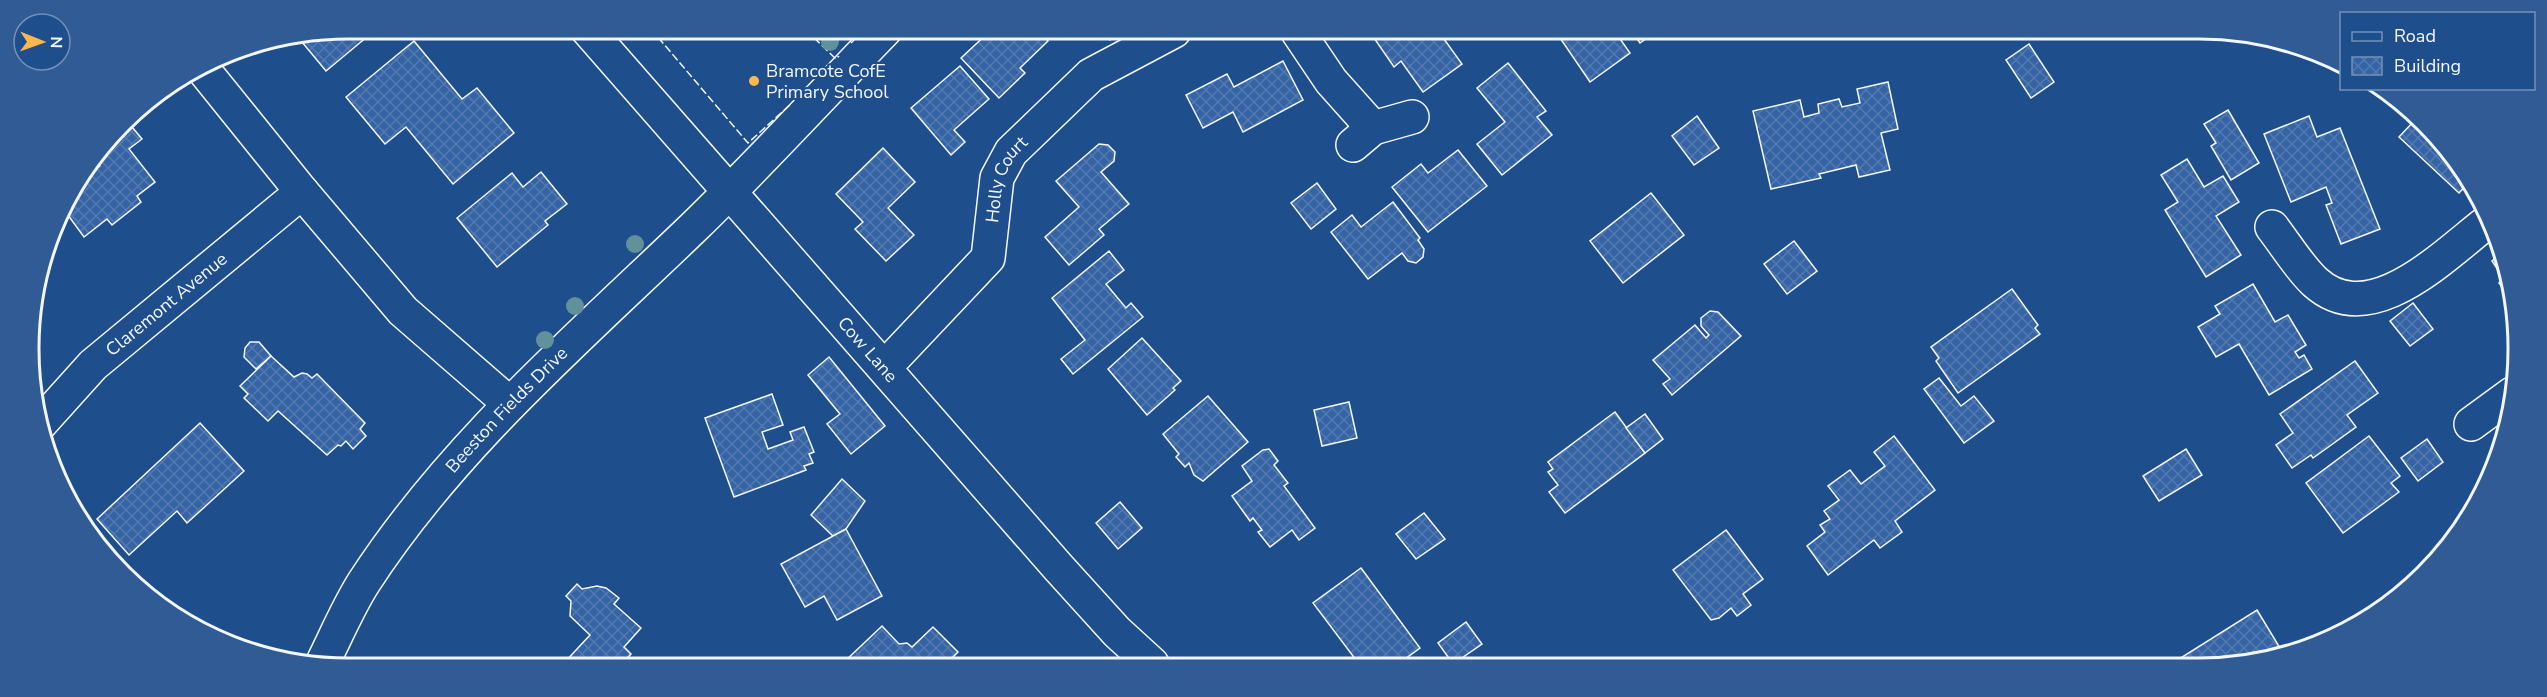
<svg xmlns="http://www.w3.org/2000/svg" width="2547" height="697" font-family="'Nunito Sans',sans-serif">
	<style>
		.building { fill: url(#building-cross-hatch); stroke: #f2f6ff; stroke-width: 1.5 }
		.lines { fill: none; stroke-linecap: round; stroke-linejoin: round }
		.minor-casing { stroke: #f2f6ff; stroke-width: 36 }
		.minor { stroke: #1f4e8c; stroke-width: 33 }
		.fence { stroke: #f2f6ff; stroke-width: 1.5; stroke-dasharray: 8 3; stroke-linecap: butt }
		.tree { fill: #61919a }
		.poi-dot { fill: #ffb74d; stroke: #1f4e8c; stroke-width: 2 }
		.labels { text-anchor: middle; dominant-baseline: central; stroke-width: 4.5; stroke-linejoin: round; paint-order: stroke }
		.poi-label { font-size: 18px; fill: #f2f6ff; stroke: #1f4e8c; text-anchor: start }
		.street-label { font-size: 18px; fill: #f2f6ff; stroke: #1f4e8c }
		.rim { fill: none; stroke: #f2f6ff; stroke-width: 3 }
	</style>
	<defs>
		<pattern id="building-cross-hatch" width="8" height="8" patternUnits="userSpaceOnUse" patternTransform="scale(1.5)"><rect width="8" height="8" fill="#3563a3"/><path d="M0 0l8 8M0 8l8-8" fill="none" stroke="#537ab1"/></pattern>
	</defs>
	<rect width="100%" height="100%" fill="#1f4e8c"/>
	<g class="building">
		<polygon points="348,28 372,29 374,31 326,71 302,42 309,36"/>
		<polygon points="990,31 1039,31 1048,41 1020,68 1025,73 999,98 961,58"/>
		<polygon points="1105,31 1124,31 1110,40"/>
		<polygon points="1383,32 1439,32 1462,64 1423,92 1401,61 1394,67 1374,38"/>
		<polygon points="1556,32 1616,33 1630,53 1590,82"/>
		<polygon points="1633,33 1654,33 1640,43"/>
		<polygon points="414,41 462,99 477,88 514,133 453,184 406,127 385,144 346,97"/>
		<polygon points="2029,44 2054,82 2031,98 2006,60"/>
		<polygon points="1283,61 1303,100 1243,132 1233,112 1203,128 1186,95 1227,74 1234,87"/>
		<polygon points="1508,63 1546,111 1537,117 1552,135 1502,175 1477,144 1505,122 1477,88"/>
		<polygon points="960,66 989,99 954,130 965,142 951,155 911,108"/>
		<polygon points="1888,82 1898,129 1881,133 1890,170 1859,177 1856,165 1819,174 1821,178 1771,189 1753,111 1800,100 1804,117 1819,113 1818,104 1839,99 1842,107 1860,103 1857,89"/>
		<polygon points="2228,110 2259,163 2231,180 2211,146 2216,143 2204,124"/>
		<polygon points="1697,116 1719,148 1694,165 1672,136"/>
		<polygon points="2309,116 2317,137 2340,128 2380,229 2341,244 2326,205 2332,203 2326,187 2291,202 2264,134"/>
		<polygon points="127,121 142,139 129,149 155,182 137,196 141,202 112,225 107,219 84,237 62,207 81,182 100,166 96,161"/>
		<polygon points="2414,121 2464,170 2469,182 2459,193 2399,137"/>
		<polygon points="1099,144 1108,145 1115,152 1114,161 1101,172 1129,204 1099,229 1104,235 1069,265 1045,237 1079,207 1056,181"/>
		<polygon points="883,148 915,182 888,208 914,235 886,261 855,229 863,222 836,194"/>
		<polygon points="1458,150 1487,186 1428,232 1392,187 1421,164 1428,173"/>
		<polygon points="2187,159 2204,187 2223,176 2239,202 2216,216 2241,255 2206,277 2165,210 2178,202 2161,175"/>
		<polygon points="541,172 567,204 545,221 548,225 497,267 457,218 512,173 523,187"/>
		<polygon points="1317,183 1336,209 1311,229 1291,203"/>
		<polygon points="1651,193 1684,235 1623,283 1590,241"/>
		<polygon points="1393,202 1420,238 1418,240 1424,249 1423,257 1416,263 1408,261 1402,253 1368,279 1331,232 1352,215 1361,227"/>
		<polygon points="1794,241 1817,271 1787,294 1764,264"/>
		<polygon points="1109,251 1124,270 1106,284 1126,308 1131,303 1143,317 1073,374 1061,359 1085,340 1052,298"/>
		<polygon points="2500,255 2512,286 2512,302 2499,283 2504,279 2492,261"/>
		<polygon points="2253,284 2275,322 2288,315 2306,345 2295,352 2299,358 2304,355 2312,369 2269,395 2239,344 2216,357 2198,327 2220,314 2215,306"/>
		<polygon points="2012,289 2038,325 2035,328 2040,334 1958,393 1936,361 1939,358 1931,347"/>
		<polygon points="2413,303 2433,329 2410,346 2390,321"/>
		<polygon points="1710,311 1718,312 1741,336 1672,395 1663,384 1670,379 1653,360 1695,325 1706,338 1709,335 1701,326 1701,318"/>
		<polygon points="1142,338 1181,381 1173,388 1175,390 1147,415 1108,369"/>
		<polygon points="250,342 259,342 271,356 256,369 244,357 245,348"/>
		<polygon points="271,356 294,377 302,373 307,374 312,378 317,374 365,423 360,429 366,436 353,449 346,441 341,446 338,445 327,455 278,411 268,421 244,398 248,394 240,386"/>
		<polygon points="829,357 885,426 851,454 827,424 840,414 808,375"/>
		<polygon points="2355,361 2378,393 2347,415 2356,427 2313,458 2311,455 2292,468 2276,445 2293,433 2280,414"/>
		<polygon points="1939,378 1961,406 1974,396 1994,421 1964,443 1924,389"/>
		<polygon points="772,394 783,425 762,432 768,449 793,440 790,432 804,427 814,452 809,454 813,463 804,466 806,470 734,497 705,418"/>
		<polygon points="1208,396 1248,442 1203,481 1194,475 1189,463 1185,467 1176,457 1179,454 1163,434"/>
		<polygon points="1349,402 1357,438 1322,446 1314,410"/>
		<polygon points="1615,412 1645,453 1565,513 1549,492 1558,485 1548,472 1553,469 1548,462"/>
		<polygon points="1645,414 1663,439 1645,453 1626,428"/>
		<polygon points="200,423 244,471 187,523 177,511 129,555 97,519"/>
		<polygon points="1894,436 1935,490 1895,521 1902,532 1880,548 1874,540 1828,575 1807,546 1825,532 1820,525 1830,519 1824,511 1839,500 1828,486 1850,470 1861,484 1885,466 1874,452"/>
		<polygon points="2369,436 2400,476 2391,483 2399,492 2343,533 2306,483"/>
		<polygon points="2427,439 2443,462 2418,481 2401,458"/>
		<polygon points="1269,449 1278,461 1274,465 1288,483 1284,486 1315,528 1299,540 1292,530 1270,547 1258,532 1262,530 1253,518 1250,521 1232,496 1252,481 1242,466 1263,450"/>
		<polygon points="2186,449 2202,475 2159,501 2143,476"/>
		<polygon points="842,479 865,501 846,529 833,536 811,515"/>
		<polygon points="1120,502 1142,528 1118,549 1096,523"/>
		<polygon points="1424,513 1445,539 1416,559 1396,534"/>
		<polygon points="846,529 882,596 837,620 824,596 805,607 781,564"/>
		<polygon points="1726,530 1763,579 1743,594 1751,605 1737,616 1731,608 1719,618 1711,620 1673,570"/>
		<polygon points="1361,568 1420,648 1398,664 1359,664 1313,603"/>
		<polygon points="577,584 582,589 597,586 606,588 619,598 614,604 641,628 624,647 631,654 623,663 564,663 590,635 570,616 571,601 566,596"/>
		<polygon points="2257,610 2283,653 2240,666 2183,666 2179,659"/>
		<polygon points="1466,622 1482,644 1453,664 1438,643"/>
		<polygon points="882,626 899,644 907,643 912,647 933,627 958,652 946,664 843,663"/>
	</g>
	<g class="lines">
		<defs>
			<g id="minor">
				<path id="s1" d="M587 29 1058 567 1117 632 1152 664"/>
				<polyline points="1298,32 1331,81 1373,128"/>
				<polyline points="202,68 302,192 403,311 510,404"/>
				<polyline points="1353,145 1373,128 1412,117"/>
				<path d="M2272 227C2286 245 2299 267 2315 282 2370 332 2443 256 2486 223"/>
				<path id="s2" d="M885 367 988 258 997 178 1011 152 1091 75 1174 31"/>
				<polyline points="2471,424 2512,394"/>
				<path id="s3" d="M39 425 93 365 302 192"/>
				<path id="s4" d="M323 662C336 636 348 607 364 582 453 445 579 338 695 226 760 163 822 95 885 30"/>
			</g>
		</defs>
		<use href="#minor" class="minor-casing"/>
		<use href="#minor" class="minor"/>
		<g class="fence">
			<polyline points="651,29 748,143 791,104"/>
			<polyline points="806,30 836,59 839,56"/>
			<polyline points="844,30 854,40 851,43"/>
		</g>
	</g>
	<g class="tree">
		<circle cx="830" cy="42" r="9"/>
		<circle cx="635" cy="244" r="9"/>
		<circle cx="575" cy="306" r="9"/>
		<circle cx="545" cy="340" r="9"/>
	</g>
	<circle class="poi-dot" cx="754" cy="81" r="6"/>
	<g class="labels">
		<g class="poi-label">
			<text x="766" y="71">Bramcote CofE<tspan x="766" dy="21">Primary School</tspan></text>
		</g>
		<g class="street-label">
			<text stroke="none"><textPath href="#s2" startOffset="232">Holly Court</textPath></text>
			<text stroke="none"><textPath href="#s3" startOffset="176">Claremont Avenue</textPath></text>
			<text stroke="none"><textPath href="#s1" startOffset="426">Cow Lane</textPath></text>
			<text stroke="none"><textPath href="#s4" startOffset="314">Beeston Fields Drive</textPath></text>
		</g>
	</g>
	<path d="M0 0H2547V697H0ZM348 39H2199A309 309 0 0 1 2508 348V349A309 309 0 0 1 2199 658H348A309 309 0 0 1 39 349V348A309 309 0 0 1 348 39Z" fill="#305b95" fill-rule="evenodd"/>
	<path class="rim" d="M348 39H2199A309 309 0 0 1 2508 348V349A309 309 0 0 1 2199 658H348A309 309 0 0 1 39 349V348A309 309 0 0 1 348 39Z"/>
	<rect x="2340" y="12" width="195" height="78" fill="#1f4e8c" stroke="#7391ba" stroke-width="1.5"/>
	<rect x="2352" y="32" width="30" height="9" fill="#1f4e8c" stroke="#7391ba" stroke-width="1.5"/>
	<text x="2394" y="42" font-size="18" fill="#f2f6ff">Road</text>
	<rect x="2352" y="57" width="30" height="18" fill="url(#building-cross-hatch)" stroke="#7391ba" stroke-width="1.5"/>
	<text x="2394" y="72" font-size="18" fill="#f2f6ff">Building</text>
	<g transform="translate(42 42) rotate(91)"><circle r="28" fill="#1f4e8c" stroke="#7391ba" stroke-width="1.5"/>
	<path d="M0-4.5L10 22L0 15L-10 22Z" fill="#ffb74d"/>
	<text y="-9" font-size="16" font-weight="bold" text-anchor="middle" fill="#f2f6ff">N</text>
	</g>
</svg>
